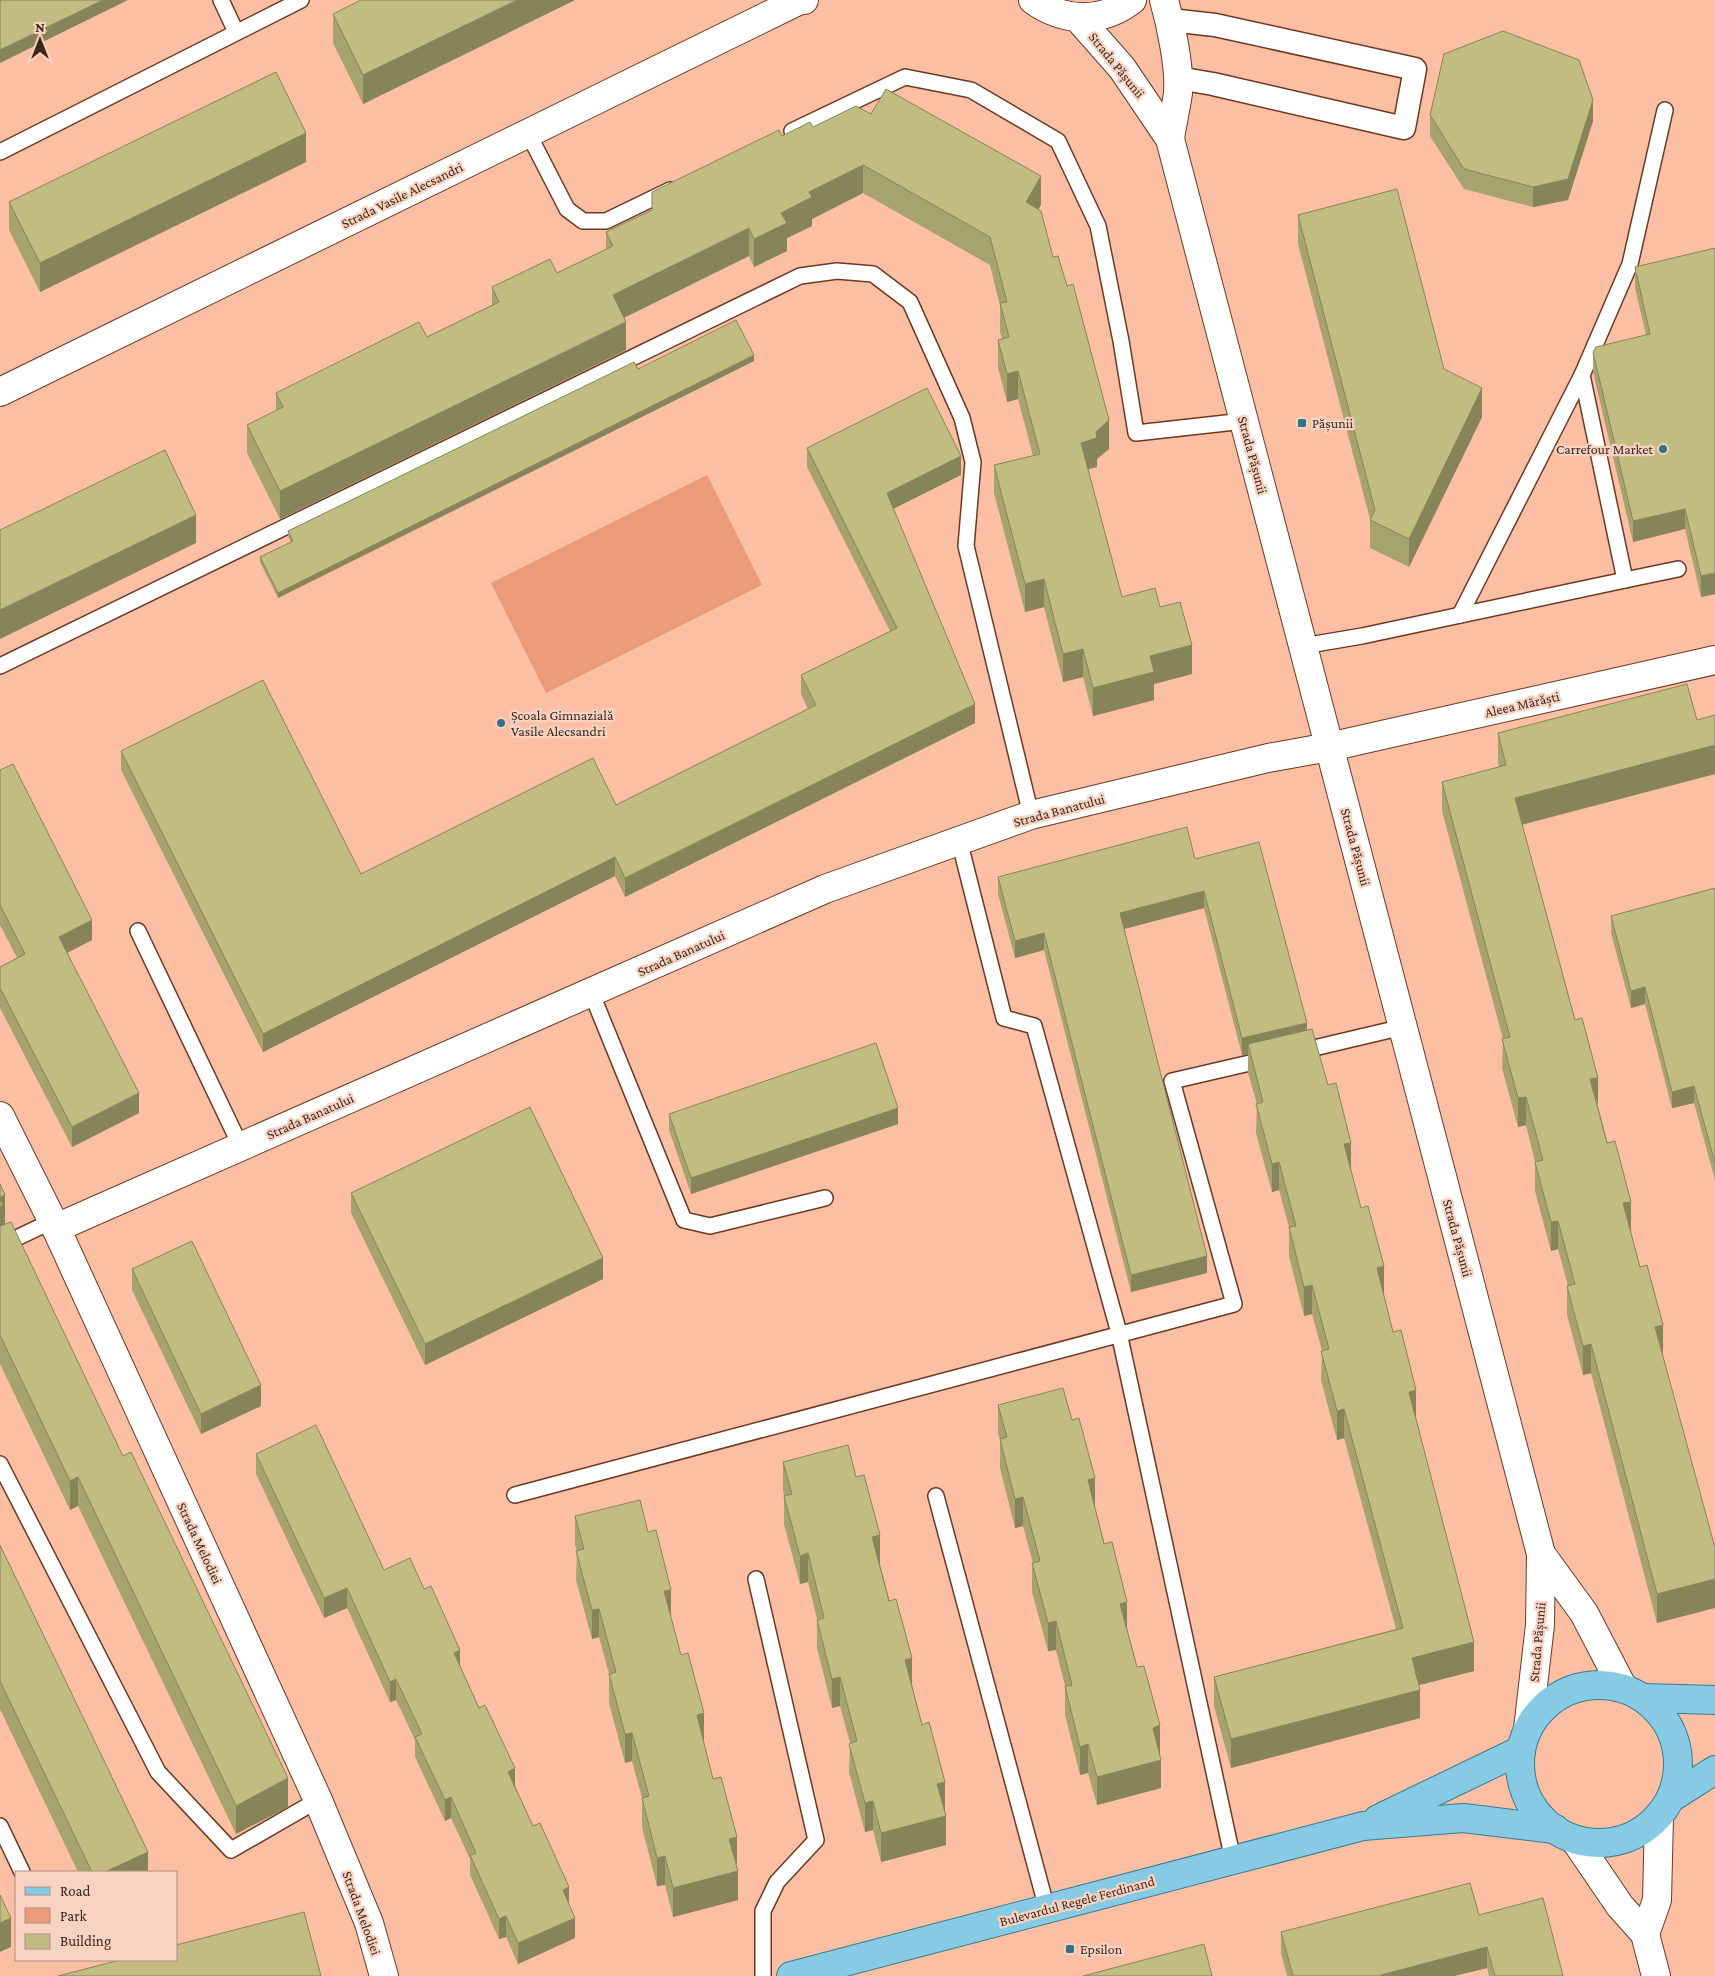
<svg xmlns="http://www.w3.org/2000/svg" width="1715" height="1976" font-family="'Crimson Pro',serif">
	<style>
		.green { fill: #eb9b77 }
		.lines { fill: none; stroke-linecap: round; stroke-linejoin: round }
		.service-casing { stroke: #6c3921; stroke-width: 18 }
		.pedestrian-casing { stroke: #6c3921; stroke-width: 25 }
		.minor-casing { stroke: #6c3921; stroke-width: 30 }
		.tertiary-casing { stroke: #6c3921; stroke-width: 30 }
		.primary-casing { stroke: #387b91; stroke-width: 30 }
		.service { stroke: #fff; stroke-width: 15 }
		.pedestrian { stroke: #fff; stroke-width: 22 }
		.minor { stroke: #fff; stroke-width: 28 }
		.tertiary { stroke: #fff; stroke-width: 28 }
		.primary { stroke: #86cbe3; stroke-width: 28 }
		.wall { fill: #a6a36f }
		.shaded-wall { fill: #87845a }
		.building { fill: #c1bd81; stroke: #87845a }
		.poi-dot { fill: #347187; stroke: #f8d3c2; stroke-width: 2 }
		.labels { text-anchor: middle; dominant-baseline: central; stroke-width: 4.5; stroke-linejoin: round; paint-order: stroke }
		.street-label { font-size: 14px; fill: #3d261c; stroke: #f8d3c2 }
		.poi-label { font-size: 14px; fill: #3d261c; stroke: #f8d3c2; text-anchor: start }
	</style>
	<rect width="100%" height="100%" fill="#fcbfa4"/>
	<polygon class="green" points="707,475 762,585 546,693 491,583"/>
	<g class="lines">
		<defs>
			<g id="service">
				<polyline points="221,0 236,32"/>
				<polyline points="792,131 905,77 971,90 1058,141 1098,226 1121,341 1136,433 1244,421"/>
				<polyline points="528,133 567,209 583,221 606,221 670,190"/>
				<polyline points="0,152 301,0"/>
				<polyline points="1582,375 1625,580 1678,569"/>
				<polyline points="1460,615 1582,375 1630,264 1665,110"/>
				<polyline points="1303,646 1362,636 1625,580"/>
				<polyline points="0,666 800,276 837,271 873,274 910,302 962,418 973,462 966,546 1031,815"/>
				<polyline points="959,840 1004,1018 1034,1026 1119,1333 1233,1860"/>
				<polyline points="138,931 241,1147"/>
				<polyline points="591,992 684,1220 710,1226 825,1198"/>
				<polyline points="1297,1052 1403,1027"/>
				<polyline points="0,1246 52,1221"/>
				<polyline points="0,1464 158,1772 231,1850 318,1800"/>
				<polyline points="515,1495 1234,1304 1172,1081 1267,1059"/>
				<polyline points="936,1496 1047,1909"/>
				<polyline points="756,1579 816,1840 777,1882 763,1911 763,1976"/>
				<polyline points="0,1826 22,1872"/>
			</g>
			<polyline id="pedestrian" points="1170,20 1215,25 1415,69 1404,128 1213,84 1178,78"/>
			<g id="minor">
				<path d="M1164 0C1171 25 1180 67 1178 93 1176 108 1172 124 1170 139"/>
				<polyline points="1078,18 1122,68 1170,139 1541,1554 1540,1625 1528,1729"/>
				<polyline points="0,1116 56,1228 318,1800 369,1923 384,1976"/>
				<polyline points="56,1228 825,889 1031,815 1268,758 1329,747 1715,660"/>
				<polyline points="1541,1554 1584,1613 1623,1688"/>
				<polyline points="1575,1840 1620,1906 1645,1934 1656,1976"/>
				<polyline points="1645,1934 1657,1900 1659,1817"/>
			</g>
			<g id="tertiary">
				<path d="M1033 0C1064 22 1101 24 1132 0"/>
				<polyline points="0,392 798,1 804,0"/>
			</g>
			<g id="primary">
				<circle cx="1599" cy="1764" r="79"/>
				<polyline points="1644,1698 1715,1700"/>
				<polyline points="1671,1798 1715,1770"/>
				<polyline points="1378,1819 1521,1750"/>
				<polyline points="791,1976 1363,1826 1463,1818 1555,1829"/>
			</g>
		</defs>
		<use href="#service" class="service-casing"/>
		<use href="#pedestrian" class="pedestrian-casing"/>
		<use href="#minor" class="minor-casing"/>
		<use href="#tertiary" class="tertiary-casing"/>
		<use href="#primary" class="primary-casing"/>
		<use href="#service" class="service"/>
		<use href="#pedestrian" class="pedestrian"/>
		<use href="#minor" class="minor"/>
		<use href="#tertiary" class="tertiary"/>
		<use href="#primary" class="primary"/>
	</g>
	<g class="wall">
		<polygon points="575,0 363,104 333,43 333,14"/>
		<polygon points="1430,115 1593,121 1568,200 1533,207 1464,189 1430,136"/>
		<polygon points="813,127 1041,205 1038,209 1053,257 1109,449 1097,459 1097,467 1088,469 1122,597 1160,607 1192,674 1154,684 1154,700 1093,716 1083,677 1063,682 1044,607 1025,612 994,493 994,465 1033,456 1018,399 1007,402 998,368 998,340 1002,338 1000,332 1000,306 990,265 863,193 812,219 812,226 787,238 787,251 754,267 749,256 624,318 626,350 280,519 247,453 247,425 276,411 276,393 427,337 492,305 492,287 557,273 606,249 606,232 652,210 782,136"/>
		<polygon points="306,162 40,292 9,230 9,202"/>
		<polygon points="1298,215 1444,369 1482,417 1409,567 1370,548 1370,519 1298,244"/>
		<polygon points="1715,248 1715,594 1701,597 1685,529 1633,542 1593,372 1593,352 1646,335 1635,288 1635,267"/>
		<polygon points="754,361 278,598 260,562 260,557 291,542 288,536 288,531"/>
		<polygon points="807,448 961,475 893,509 975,723 625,897 615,876 263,1052 121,770 121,751 361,874 616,805 808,709 801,694 801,675 890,631 807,467"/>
		<polygon points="1715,715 1715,774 1522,825 1598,1106 1640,1267 1663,1325 1657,1623 1591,1373 1583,1375 1567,1315 1567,1286 1568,1286 1558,1249 1551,1251 1535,1191 1535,1162 1526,1125 1518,1127 1502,1068 1503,1039 1442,811 1442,782 1499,767 1498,762 1498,733 1697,720"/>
		<polygon points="0,770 92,940 67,953 139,1113 72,1147 0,1008 0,967 17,958 0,925"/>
		<polygon points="1195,859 1307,1030 1351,1171 1416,1419 1474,1671 1419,1685 1420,1718 1231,1768 1214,1706 1214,1677 1396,1629 1344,1438 1337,1440 1321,1380 1322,1351 1312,1314 1304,1316 1289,1256 1289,1227 1279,1190 1272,1192 1256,1133 1257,1104 1248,1073 1248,1054 1242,1055 1204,908 1124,929 1207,1273 1131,1292 1044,950 1015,958 998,894 998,877"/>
		<polygon points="1715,888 1715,1180 1694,1103 1672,1108 1645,1004 1631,1008 1611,933 1611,916"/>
		<polygon points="669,1114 898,1124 691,1194 669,1130"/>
		<polygon points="0,1184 5,1224 3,1225 288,1807 236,1834 78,1506 70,1510 0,1364"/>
		<polygon points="351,1193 603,1279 425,1365 351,1213"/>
		<polygon points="132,1269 261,1406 201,1434 132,1290"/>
		<polygon points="998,1405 1095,1507 1160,1754 1161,1788 1097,1805 1088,1773 1080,1775 1065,1715 1065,1686 1056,1650 1048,1651 1032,1592 1032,1563 1033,1563 1023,1526 1015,1528 1000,1468 1000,1439 998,1434"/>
		<polygon points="256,1454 384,1570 460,1666 569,1904 575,1938 518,1964 506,1937 499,1939 470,1875 470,1859 451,1818 445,1821 415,1757 415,1740 396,1700 390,1702 347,1608 324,1618 256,1474"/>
		<polygon points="783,1462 880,1564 945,1811 946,1845 881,1862 873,1830 865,1832 849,1772 850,1743 840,1706 832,1708 817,1648 817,1619 808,1582 800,1584 784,1524 784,1496 783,1491"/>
		<polygon points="575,1516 671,1618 736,1866 738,1900 673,1917 665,1885 657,1886 642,1827 642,1798 632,1761 625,1763 609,1703 609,1674 599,1637 592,1639 576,1580 577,1551 575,1545"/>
		<polygon points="0,1545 148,1872 78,1872 0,1709"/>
		<polygon points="1479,1915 1563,1976 1489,1976 1487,1968 1454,1976 1287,1976 1281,1953 1281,1932"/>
	</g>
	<g class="shaded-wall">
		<polygon points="103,0 128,0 0,63 0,50"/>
		<polygon points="517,0 575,0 363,104 363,75"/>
		<polygon points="1593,100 1593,121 1568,200 1533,207 1533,187"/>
		<polygon points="306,133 306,162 40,292 40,263"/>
		<polygon points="863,165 863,193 812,219 812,226 787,238 787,251 754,267 754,239 781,213 809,192"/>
		<polygon points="1041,176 1041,205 1026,230 1026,202"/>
		<polygon points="749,228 749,256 613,323 613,295"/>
		<polygon points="626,322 626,350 280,519 280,491"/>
		<polygon points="754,355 754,361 278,598 278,593"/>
		<polygon points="1018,371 1018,399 1007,402 1007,374"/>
		<polygon points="1482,388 1482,417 1409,567 1409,539"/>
		<polygon points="1109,420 1109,449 1097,459 1097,467 1081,471 1081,443 1096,432"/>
		<polygon points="961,456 961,475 887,512 887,493"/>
		<polygon points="1685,509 1685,529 1633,542 1633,521"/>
		<polygon points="196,515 196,543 0,639 0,610"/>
		<polygon points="1715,573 1715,594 1701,597 1701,576"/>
		<polygon points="1044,579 1044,607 1025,612 1025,584"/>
		<polygon points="1192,645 1192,674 1154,684 1154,700 1093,716 1093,688 1150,656"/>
		<polygon points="1083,649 1083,677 1063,682 1063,654"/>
		<polygon points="975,704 975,723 625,897 625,878"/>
		<polygon points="1715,745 1715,774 1515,826 1515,798"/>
		<polygon points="615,857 615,876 263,1052 263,1034"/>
		<polygon points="1204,891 1204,908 1120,930 1120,913"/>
		<polygon points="92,920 92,940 59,957 59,937"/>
		<polygon points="1044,933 1044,950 1015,958 1015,941"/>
		<polygon points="1645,987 1645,1004 1631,1008 1631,991"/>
		<polygon points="1307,1023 1307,1040 1248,1044 1248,1054 1242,1055 1242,1038"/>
		<polygon points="1598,1078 1598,1106 1590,1079"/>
		<polygon points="1694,1086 1694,1103 1672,1108 1672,1092"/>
		<polygon points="139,1093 139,1113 72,1147 72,1127"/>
		<polygon points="1526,1097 1526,1125 1518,1127 1518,1098"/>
		<polygon points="898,1108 898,1124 691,1194 691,1178"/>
		<polygon points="1351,1143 1351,1171 1344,1144"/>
		<polygon points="1279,1162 1279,1190 1272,1192 1272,1164"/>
		<polygon points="5,1195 5,1224 3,1225 3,1234 0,1236 0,1197"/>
		<polygon points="1631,1202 1631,1230 1623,1232 1623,1203"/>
		<polygon points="1558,1221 1558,1249 1551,1251 1551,1222"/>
		<polygon points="1207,1256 1207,1273 1131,1292 1131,1275"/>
		<polygon points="603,1258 603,1279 425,1365 425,1344"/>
		<polygon points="1384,1266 1384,1295 1377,1297 1377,1268"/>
		<polygon points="1312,1285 1312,1314 1304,1316 1304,1287"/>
		<polygon points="1663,1325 1663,1354 1655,1327"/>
		<polygon points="1591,1344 1591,1373 1583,1375 1583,1346"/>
		<polygon points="261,1385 261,1406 201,1434 201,1414"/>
		<polygon points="1416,1390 1416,1419 1409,1421 1409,1392"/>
		<polygon points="1344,1409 1344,1438 1337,1440 1337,1411"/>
		<polygon points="78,1477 78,1506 70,1510 70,1481"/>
		<polygon points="1095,1478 1095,1507 1088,1509 1088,1480"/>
		<polygon points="1023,1497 1023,1526 1015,1528 1015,1499"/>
		<polygon points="880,1535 880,1564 872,1565 872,1537"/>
		<polygon points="808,1553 808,1582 800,1584 800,1556"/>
		<polygon points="1715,1579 1715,1608 1657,1623 1657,1594"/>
		<polygon points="347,1588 347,1608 324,1618 324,1598"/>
		<polygon points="671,1590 671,1618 664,1591"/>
		<polygon points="1127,1602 1127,1631 1120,1604"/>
		<polygon points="599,1609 599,1637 592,1639 592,1610"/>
		<polygon points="1056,1621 1056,1650 1048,1651 1048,1623"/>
		<polygon points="1474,1642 1474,1671 1412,1687 1412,1658"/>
		<polygon points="460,1650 460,1670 454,1653"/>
		<polygon points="912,1658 912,1687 905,1660"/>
		<polygon points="840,1677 840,1706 832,1708 832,1679"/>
		<polygon points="396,1679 396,1700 390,1702 390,1682"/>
		<polygon points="1420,1690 1420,1718 1231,1768 1231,1739"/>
		<polygon points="704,1713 704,1742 697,1744 697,1715"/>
		<polygon points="1160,1725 1160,1754 1153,1756 1153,1728"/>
		<polygon points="632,1733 632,1761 625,1763 625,1734"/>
		<polygon points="1088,1744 1088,1773 1080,1775 1080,1747"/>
		<polygon points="1161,1760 1161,1788 1097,1805 1097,1777"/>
		<polygon points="515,1768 515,1789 508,1772"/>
		<polygon points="288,1778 288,1807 236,1834 236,1806"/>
		<polygon points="945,1782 945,1811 937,1813 937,1784"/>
		<polygon points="451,1797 451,1818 445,1821 445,1800"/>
		<polygon points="873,1801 873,1830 865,1832 865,1803"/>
		<polygon points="946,1816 946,1845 881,1862 881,1833"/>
		<polygon points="737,1837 737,1866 729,1839"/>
		<polygon points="148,1852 148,1872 105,1872"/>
		<polygon points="665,1856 665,1885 657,1886 657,1858"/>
		<polygon points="738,1871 738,1900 673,1917 673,1888"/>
		<polygon points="569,1887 569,1907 563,1890"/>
		<polygon points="506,1916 506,1937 499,1939 499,1919"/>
		<polygon points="11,1918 11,1947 0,1952 0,1923"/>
		<polygon points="575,1918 575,1938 518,1964 518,1943"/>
		<polygon points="1487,1947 1487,1968 1454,1976 1381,1976 1381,1975"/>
	</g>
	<g class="building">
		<polygon points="0,0 103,0 0,50"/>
		<polygon points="361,0 517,0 363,75 333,14"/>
		<polygon points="1503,31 1579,60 1593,100 1568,179 1533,187 1464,169 1430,115 1444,54"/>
		<polygon points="276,72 306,133 40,263 9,202"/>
		<polygon points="886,89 1041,176 1026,202 1041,211 1053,257 1058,256 1067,286 1073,284 1109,420 1096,432 1097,438 1081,443 1122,597 1155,588 1160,607 1180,602 1192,645 1150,656 1154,672 1093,688 1083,649 1063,654 1044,579 1025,584 994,465 1040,454 1018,371 1007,374 998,340 1009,337 1000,303 1007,302 990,237 863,165 809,192 812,197 781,213 787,223 754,239 749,228 613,295 626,322 280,491 247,425 283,407 276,393 419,322 427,337 499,302 492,287 550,259 557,273 613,246 606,232 652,210 652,192 779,130 782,136 810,122 813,127 856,106 871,114"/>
		<polygon points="1397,189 1444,369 1482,388 1409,539 1370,520 1375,510 1298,215"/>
		<polygon points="1715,248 1715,573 1701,576 1685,509 1633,521 1593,352 1596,347 1650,334 1635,267"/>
		<polygon points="736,320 754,355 278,593 260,557 293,541 288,531 634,362 638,369"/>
		<polygon points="927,388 961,456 887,493 975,704 625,878 615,857 263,1034 121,751 263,680 361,874 593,758 616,805 816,705 801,675 897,628 807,448"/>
		<polygon points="165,450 196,515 0,610 0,530"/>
		<polygon points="1687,684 1697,720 1715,715 1715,745 1515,798 1575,1020 1582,1018 1598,1078 1590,1079 1607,1143 1615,1141 1631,1202 1623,1203 1640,1267 1647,1265 1663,1325 1655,1327 1714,1544 1715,1544 1715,1579 1657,1594 1591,1344 1583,1346 1567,1286 1575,1284 1558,1221 1551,1222 1535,1162 1543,1160 1526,1097 1518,1098 1502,1039 1510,1037 1442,782 1506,765 1498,733"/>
		<polygon points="13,764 92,920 59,937 139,1093 72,1127 0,988 0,967 25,954 0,905 0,770"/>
		<polygon points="1187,827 1195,859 1259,842 1307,1023 1242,1038 1204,891 1120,913 1207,1256 1131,1275 1044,933 1015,941 998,877"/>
		<polygon points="1715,888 1715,1163 1694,1086 1672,1092 1645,987 1631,991 1611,916"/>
		<polygon points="1312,1029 1328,1085 1336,1083 1351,1143 1344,1144 1361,1208 1368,1206 1384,1266 1377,1268 1393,1332 1401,1330 1416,1390 1409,1392 1474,1642 1412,1658 1420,1690 1231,1739 1214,1677 1403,1628 1344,1409 1337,1411 1321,1351 1329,1349 1312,1285 1304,1287 1289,1227 1296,1226 1279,1162 1272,1164 1256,1104 1263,1102 1248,1044"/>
		<polygon points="876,1043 898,1108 691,1178 669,1114"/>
		<polygon points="530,1107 603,1258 425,1344 351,1193"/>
		<polygon points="0,1184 5,1195 0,1197"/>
		<polygon points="0,1199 3,1205 0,1207"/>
		<polygon points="11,1222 123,1456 131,1452 288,1778 236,1806 78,1477 70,1481 0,1335 0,1226"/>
		<polygon points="192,1241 261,1385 201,1414 132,1269"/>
		<polygon points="1063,1388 1072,1420 1079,1418 1095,1478 1088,1480 1104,1544 1112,1542 1127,1602 1120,1604 1137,1667 1144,1666 1160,1725 1153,1728 1161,1760 1097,1777 1088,1744 1080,1747 1065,1686 1072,1685 1056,1621 1048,1623 1032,1563 1040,1561 1023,1497 1015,1499 1000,1439 1007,1437 998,1405"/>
		<polygon points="316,1425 384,1570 410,1558 424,1589 431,1586 460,1650 454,1653 479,1708 485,1705 515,1768 508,1772 533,1826 540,1823 569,1887 563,1890 575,1918 518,1943 506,1916 499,1919 470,1855 476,1853 451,1797 445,1800 415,1737 422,1734 396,1679 390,1682 347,1588 324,1598 256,1454"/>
		<polygon points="848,1445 856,1477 864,1475 880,1535 872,1537 889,1601 896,1599 912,1658 905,1660 922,1725 929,1722 945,1782 937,1784 946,1816 881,1833 873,1801 865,1803 849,1744 857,1741 840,1677 832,1679 817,1620 824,1618 808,1553 800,1556 784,1496 792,1494 783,1462"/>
		<polygon points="640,1500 648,1532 656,1530 671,1590 664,1591 681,1655 688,1653 704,1713 697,1715 713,1779 721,1777 737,1837 729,1839 738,1871 673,1888 665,1856 657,1858 642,1798 649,1796 632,1733 625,1734 609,1674 616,1672 599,1609 592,1610 576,1551 584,1549 575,1516"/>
		<polygon points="0,1545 148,1852 105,1872 92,1872 0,1681"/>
		<polygon points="1470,1883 1479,1915 1543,1898 1563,1976 1495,1976 1487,1947 1381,1975 1382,1976 1293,1976 1281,1932"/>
		<polygon points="0,1895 11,1918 0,1923"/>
		<polygon points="304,1912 321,1976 58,1976 120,1960 176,1960 176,1945"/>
		<polygon points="1204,1944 1212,1976 1083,1976"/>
	</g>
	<g class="poi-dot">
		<rect x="1297" y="418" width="10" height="10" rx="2.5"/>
		<circle cx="1663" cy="449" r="5"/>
		<circle cx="501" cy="723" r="5"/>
		<rect x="1065" y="1944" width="10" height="10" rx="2.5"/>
	</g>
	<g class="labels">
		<g class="street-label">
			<text transform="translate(1117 65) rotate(51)">Strada Pășunii</text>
			<text transform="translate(402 195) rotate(-26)">Strada Vasile Alecsandri</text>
			<text transform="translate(1253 455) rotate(75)">Strada Pășunii</text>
			<text transform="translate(1522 704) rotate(-13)">Aleea Mărăști</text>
			<text transform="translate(1059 810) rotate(-15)">Strada Banatului</text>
			<text transform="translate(1356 847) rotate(75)">Strada Pășunii</text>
			<text transform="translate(681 953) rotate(-24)">Strada Banatului</text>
			<text transform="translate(310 1116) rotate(-24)">Strada Banatului</text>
			<text transform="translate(1458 1238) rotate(75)">Strada Pășunii</text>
			<text transform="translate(200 1543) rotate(65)">Strada Melodiei</text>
			<text transform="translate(1537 1642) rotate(-85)">Strada Pășunii</text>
			<text transform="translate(1077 1901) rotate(-15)">Bulevardul Regele Ferdinand</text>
			<text transform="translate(362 1913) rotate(70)">Strada Melodiei</text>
		</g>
		<g class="poi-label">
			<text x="1312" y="423">Pășunii</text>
			<text x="1653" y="449" text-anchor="end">Carrefour Market</text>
			<text x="511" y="715">Școala Gimnazială<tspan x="511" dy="16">Vasile Alecsandri</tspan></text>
			<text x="1080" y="1949">Epsilon</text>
		</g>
	</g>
	<rect x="15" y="1871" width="162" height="90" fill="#f8d3c2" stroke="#ad8e80"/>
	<rect x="25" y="1887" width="25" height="8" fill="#86cbe3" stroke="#ad8e80"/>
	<text x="60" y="1896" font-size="15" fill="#3d261c">Road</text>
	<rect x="25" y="1908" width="25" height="15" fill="#eb9b77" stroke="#ad8e80"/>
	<text x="60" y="1921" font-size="15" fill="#3d261c">Park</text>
	<rect x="25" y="1934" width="25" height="15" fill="#c1bd81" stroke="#ad8e80"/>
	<text x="60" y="1946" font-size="15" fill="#3d261c">Building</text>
	<g transform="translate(40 40)" stroke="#f8d3c2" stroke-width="4" paint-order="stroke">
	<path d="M0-4L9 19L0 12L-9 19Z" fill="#3d261c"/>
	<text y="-8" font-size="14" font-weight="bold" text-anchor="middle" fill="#3d261c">N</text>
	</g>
</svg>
